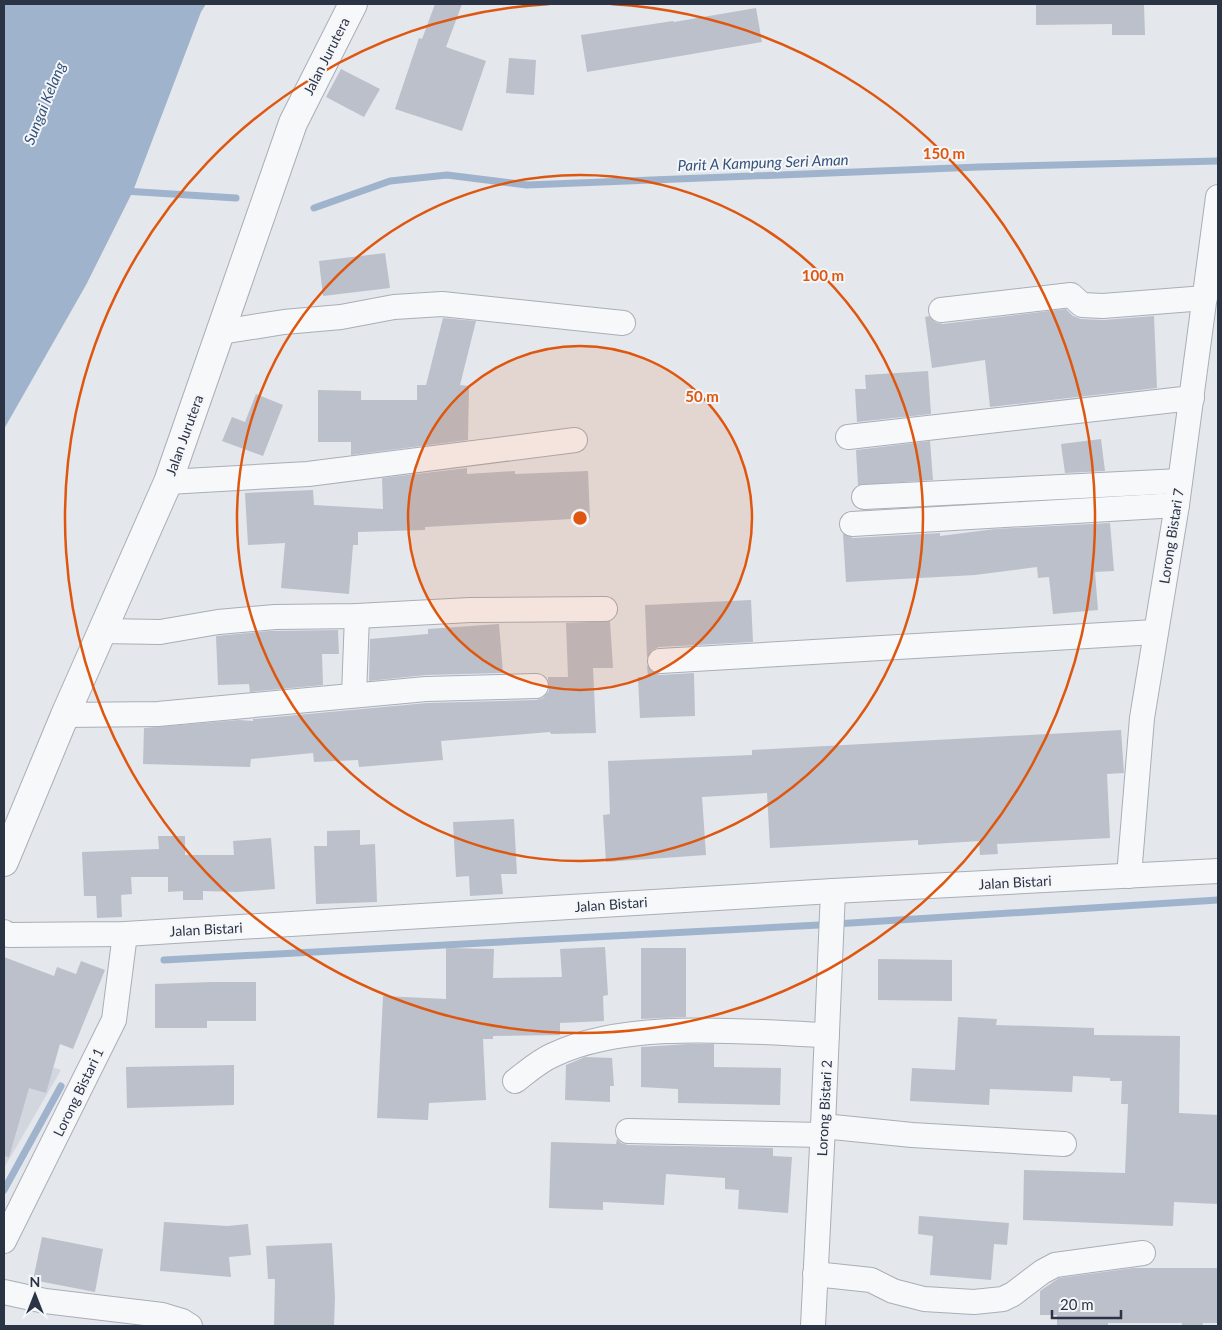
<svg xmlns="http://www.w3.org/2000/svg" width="1222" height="1330" font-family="Lato,sans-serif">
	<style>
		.built { fill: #d2d6de }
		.water { fill: #9fb4cc }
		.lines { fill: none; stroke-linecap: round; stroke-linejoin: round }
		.stream { stroke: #9fb4cc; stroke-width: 7 }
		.building { fill: #bbc0ca }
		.minor-casing { stroke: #a9aeb7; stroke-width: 26 }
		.tertiary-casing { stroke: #a9aeb7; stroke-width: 30 }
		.minor { stroke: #f7f8fa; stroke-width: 24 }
		.tertiary { stroke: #f7f8fa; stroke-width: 28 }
		.ring { fill: none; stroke: #df570f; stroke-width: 2.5 }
		.labels { text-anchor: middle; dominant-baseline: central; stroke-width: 4; stroke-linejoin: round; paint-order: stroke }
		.street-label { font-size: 14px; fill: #2b3445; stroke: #f4f6f9 }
		.water-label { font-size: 15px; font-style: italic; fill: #34527a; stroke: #f4f6f9 }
		.centre { fill: #df570f; stroke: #f4f6f9; stroke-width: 2.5 }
		.ring-label { font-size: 15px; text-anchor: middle; font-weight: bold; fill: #df570f; stroke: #f4f6f9; stroke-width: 4; stroke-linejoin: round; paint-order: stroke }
	</style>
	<rect width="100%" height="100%" fill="#e4e7ec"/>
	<polygon class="built" points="4,1050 61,1070 4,1168"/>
	<polygon class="water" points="4,4 206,4 201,12 133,191 86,285 4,429"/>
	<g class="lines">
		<g class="stream">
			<polyline points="124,191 236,198"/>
			<polyline points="314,208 390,181 447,175 527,185 979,167 1218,161"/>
			<polyline points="164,960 819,925 1218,900"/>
			<polyline points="4,1190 61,1086"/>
		</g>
	</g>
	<g class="building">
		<polygon points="435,4 462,4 446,47 486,61 462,131 395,109 419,38 422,39"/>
		<polygon points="1036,4 1144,4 1145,35 1112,35 1112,24 1036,25"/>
		<polygon points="756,8 762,42 587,72 581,35 673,21 674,22"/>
		<polygon points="509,58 536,60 534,95 506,93"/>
		<polygon points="341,69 380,89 364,117 326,97"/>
		<polygon points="385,253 390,288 323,296 319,261"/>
		<polygon points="1066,309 1073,316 1081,319 1104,320 1154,316 1157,388 990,407 985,360 932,368 925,317 929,316 935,322 943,324"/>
		<polygon points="443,318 476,321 460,385 469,386 468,440 351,455 351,442 318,442 318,390 361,391 361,400 417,400 417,385 426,385"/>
		<polygon points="928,371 931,414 857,422 855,389 866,389 865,375"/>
		<polygon points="256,394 283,405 263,456 222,441 232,417 245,422"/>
		<polygon points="1101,439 1105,471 1065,473 1061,444"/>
		<polygon points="930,441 933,480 858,485 856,450"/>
		<polygon points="467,468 467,474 515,471 515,474 588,471 590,518 425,527 425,530 358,532 358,545 353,545 349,594 281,588 285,543 248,545 245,493 313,490 314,505 383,509 382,478"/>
		<polygon points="1110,523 1114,571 1095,572 1098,610 1053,614 1049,577 1038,578 1037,567 975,575 846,582 843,534 853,538 940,533 940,536 995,529"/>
		<polygon points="751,600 753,642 659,647 652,650 647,658 645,605"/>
		<polygon points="610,621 613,668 593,668 596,733 551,734 550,732 441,741 443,760 359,767 358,760 314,762 313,753 251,759 250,767 143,764 144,728 239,720 253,721 253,719 427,703 536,700 543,698 549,691 548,677 568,677 566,623"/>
		<polygon points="499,624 503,673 426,675 369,681 370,639 428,634 428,629"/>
		<polygon points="338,630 339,654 322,654 323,685 250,692 249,684 218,685 216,636 269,631"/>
		<polygon points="647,665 653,673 660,675 694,673 695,716 640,718 638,677 648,677"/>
		<polygon points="1121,730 1124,773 1107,774 1110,838 997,844 998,854 980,855 979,841 918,845 918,840 770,848 767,793 702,797 706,855 606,862 603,815 610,814 608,761 752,755 752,750"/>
		<polygon points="514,819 517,874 501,874 503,894 470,896 469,876 456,877 453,822"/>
		<polygon points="360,830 360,845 375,844 377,902 316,904 314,846 327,846 327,831"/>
		<polygon points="158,836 185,836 185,855 234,855 233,841 271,838 275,889 237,892 203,891 203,900 183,900 183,891 168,892 168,877 131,877 132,894 121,895 122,917 97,918 96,896 84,896 82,852 159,849"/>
		<polygon points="605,947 608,995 603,996 604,1021 560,1023 560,1035 493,1036 493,1039 483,1039 486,1100 429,1103 428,1120 377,1118 383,996 446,999 446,948 494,949 493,978 562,977 560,949"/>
		<polygon points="641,948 686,948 686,1017 641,1019"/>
		<polygon points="4,957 54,976 57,967 76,974 81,961 105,970 73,1049 60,1044 46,1093 29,1088 9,1157 4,1156"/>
		<polygon points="878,959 952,960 952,1001 878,1000"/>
		<polygon points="212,982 256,982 256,1021 207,1021 207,1028 155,1028 155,984"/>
		<polygon points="958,1017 997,1019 996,1025 1094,1028 1094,1035 1180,1036 1179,1113 1218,1115 1218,1204 1174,1202 1173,1226 1023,1220 1024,1170 1125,1173 1128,1104 1121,1104 1122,1081 1110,1081 1110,1078 1073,1076 1072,1092 990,1089 989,1105 910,1101 912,1068 955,1070"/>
		<polygon points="688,1044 714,1044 714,1067 781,1068 780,1105 678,1103 678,1089 641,1087 641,1047"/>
		<polygon points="585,1057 612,1058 614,1086 610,1086 610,1102 565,1100 566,1065"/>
		<polygon points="234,1065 234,1105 127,1108 126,1067"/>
		<polygon points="617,1139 621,1143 628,1145 773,1148 773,1156 792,1157 788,1213 738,1209 739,1190 725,1189 725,1178 666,1174 664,1205 603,1202 603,1210 549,1208 551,1142 616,1144"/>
		<polygon points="919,1216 1009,1223 1007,1245 994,1244 991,1280 930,1275 933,1236 918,1234"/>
		<polygon points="164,1222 227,1226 248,1224 251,1255 229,1257 231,1277 160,1271"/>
		<polygon points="42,1237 103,1249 95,1292 33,1280"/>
		<polygon points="332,1243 335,1297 334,1326 274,1326 275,1279 268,1279 266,1246"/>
		<polygon points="1133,1268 1218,1268 1218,1323 1203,1323 1202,1326 1182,1326 1182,1323 1108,1323 1108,1326 1057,1326 1057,1315 1040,1315 1040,1291 1059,1278"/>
	</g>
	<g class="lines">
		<defs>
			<g id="minor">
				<polyline points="941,310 1071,295 1082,305 1103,306 1205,298"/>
				<polyline points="221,332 284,322 341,317 394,307 442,304 623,323"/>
				<polyline points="848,437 1192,398"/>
				<polyline points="168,482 308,474 575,440"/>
				<polyline points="864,497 1180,481"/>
				<polyline points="852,524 1177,505"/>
				<polyline points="102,631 160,632 218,622 275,617 357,616 470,610 605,609"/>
				<polyline points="660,661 1155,632"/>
				<polyline points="354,695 357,616"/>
				<polyline points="65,715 158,714 426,689 536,686"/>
				<polyline points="1129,876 1142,718 1177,505 1218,197"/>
				<polyline points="4,932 8,935 125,934 833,891 1218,871"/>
				<path d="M515 1081C527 1072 539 1061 553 1055 628 1019 745 1032 827 1035"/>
				<polyline points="823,1126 912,1135 1064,1144"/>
				<polyline points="628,1131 823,1135"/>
				<polyline points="4,1241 114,1020 125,934"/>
				<polyline points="815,1274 871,1280 893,1291 924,1299 974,1302 1003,1299 1013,1294 1042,1272 1055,1265 1143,1253"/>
				<polyline points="4,1292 45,1301 162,1315 182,1321 190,1326"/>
				<polyline points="813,1326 823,1126 833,891"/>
			</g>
			<polyline id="tertiary" points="4,862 65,715 168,482 293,123 353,4"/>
		</defs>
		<use href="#minor" class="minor-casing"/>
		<use href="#tertiary" class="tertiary-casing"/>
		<use href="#minor" class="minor"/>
		<use href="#tertiary" class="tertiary"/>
	</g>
	<circle cx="580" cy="518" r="172" fill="#df570f" fill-opacity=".12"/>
	<g class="ring">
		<circle cx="580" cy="518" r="172"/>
		<circle cx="580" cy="518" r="343"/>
		<path d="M611 4A515 515 0 1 1 549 4"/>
	</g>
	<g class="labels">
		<g class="street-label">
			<text transform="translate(326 56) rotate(-63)">Jalan Jurutera</text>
			<text transform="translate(184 435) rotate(-70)">Jalan Jurutera</text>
			<text transform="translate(1171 536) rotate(-81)">Lorong Bistari 7</text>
			<text transform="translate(1015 882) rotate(-3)">Jalan Bistari</text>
			<text transform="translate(611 904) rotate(-4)">Jalan Bistari</text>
			<text transform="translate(206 929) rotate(-3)">Jalan Bistari</text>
			<text transform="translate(78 1092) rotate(-64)">Lorong Bistari 1</text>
			<text transform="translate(824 1108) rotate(-87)">Lorong Bistari 2</text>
		</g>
		<g class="water-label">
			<text transform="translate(44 103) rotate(-68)">Sungai Kelang</text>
			<text transform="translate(763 162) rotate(-2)">Parit A Kampung Seri Aman</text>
		</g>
	</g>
	<circle cx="580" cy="518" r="8" class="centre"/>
	<g class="ring-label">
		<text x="944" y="159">150 m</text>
		<text x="823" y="281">100 m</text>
		<text x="702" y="402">50 m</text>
	</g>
	<rect width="1222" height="1330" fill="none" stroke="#2b3445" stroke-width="10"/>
	<g transform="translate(35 1295)" stroke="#f4f6f9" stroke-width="4" paint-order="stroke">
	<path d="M0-4L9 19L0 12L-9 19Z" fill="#2b3445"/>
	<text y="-8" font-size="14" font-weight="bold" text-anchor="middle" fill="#2b3445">N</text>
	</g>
	<path d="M1052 1310v8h69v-8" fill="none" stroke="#2b3445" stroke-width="2.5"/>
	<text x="1060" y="1310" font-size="15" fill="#2b3445" stroke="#f4f6f9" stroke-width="4" paint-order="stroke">20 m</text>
</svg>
